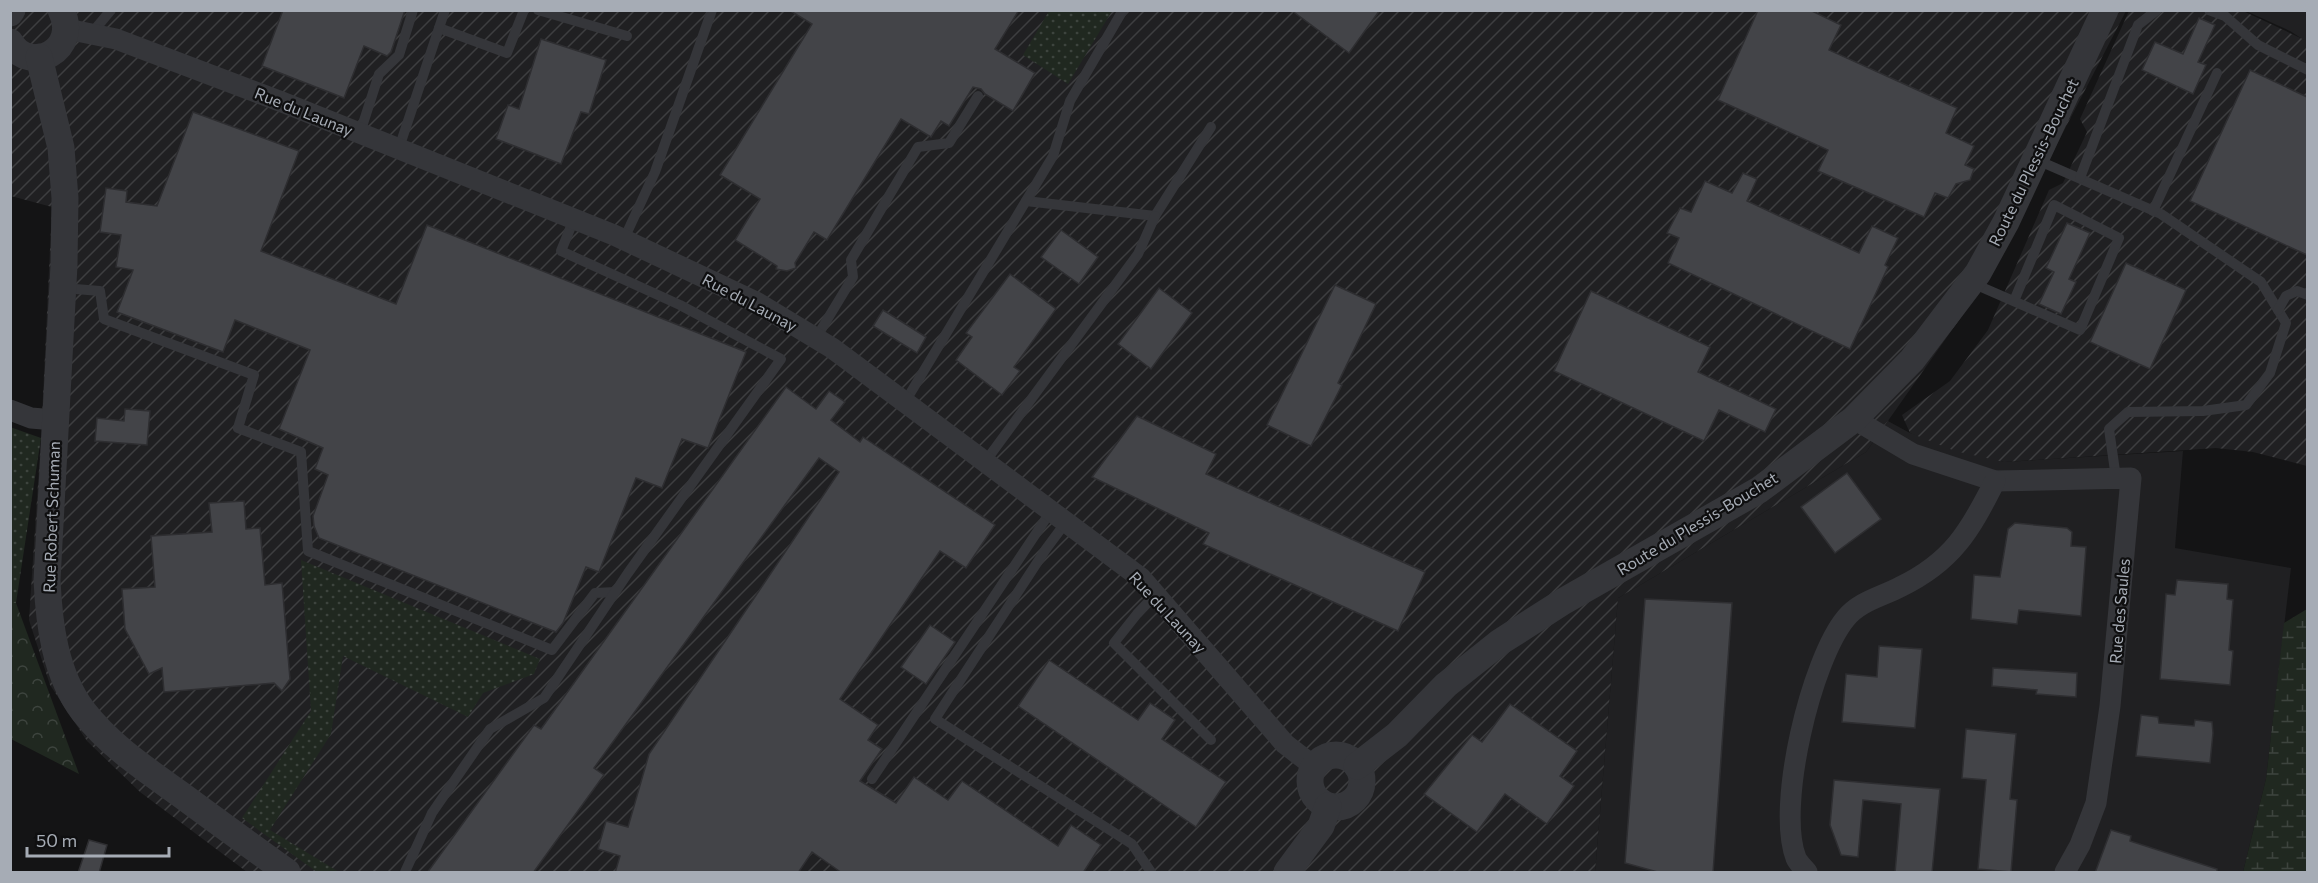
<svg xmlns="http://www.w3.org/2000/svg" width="2318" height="883" font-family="Commissioner,sans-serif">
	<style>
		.built { fill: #202022 }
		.industrial { fill: url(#industrial-furrows) }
		.grass { fill: url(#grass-dots) }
		.forest { fill: url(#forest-crowns) }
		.wetland { fill: url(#wetland-marsh) }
		.building { fill: #434448; stroke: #2e2e31; stroke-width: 1.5 }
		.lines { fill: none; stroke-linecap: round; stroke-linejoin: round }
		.service { stroke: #35363a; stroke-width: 10 }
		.minor { stroke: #35363a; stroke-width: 21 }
		.tertiary { stroke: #35363a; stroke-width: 27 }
		.labels { text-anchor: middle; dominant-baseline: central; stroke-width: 4.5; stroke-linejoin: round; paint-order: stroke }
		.street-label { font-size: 16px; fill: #a6acb5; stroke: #0f0f10 }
	</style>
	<defs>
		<pattern id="industrial-furrows" width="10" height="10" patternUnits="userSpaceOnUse" patternTransform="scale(1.5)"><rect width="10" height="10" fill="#202022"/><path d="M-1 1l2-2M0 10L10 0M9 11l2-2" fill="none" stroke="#3d3e40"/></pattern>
		<pattern id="grass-dots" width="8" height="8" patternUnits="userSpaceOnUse" patternTransform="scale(1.5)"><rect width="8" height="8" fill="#202820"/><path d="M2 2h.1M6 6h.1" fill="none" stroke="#3d443e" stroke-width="1.8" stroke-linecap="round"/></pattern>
		<pattern id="forest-crowns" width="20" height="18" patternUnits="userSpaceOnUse" patternTransform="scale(1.5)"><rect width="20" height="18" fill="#202820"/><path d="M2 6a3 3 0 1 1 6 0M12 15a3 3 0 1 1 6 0" fill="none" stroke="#3d443e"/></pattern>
		<pattern id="wetland-marsh" width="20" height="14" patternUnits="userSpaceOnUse" patternTransform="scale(1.5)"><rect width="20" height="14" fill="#202820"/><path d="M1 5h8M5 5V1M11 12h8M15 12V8" fill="none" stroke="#3d443e"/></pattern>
	</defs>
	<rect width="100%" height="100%" fill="#141415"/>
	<g class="built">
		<polygon points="2246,11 2307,11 2307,42 2290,31"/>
		<polygon points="1888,421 1910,433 2004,462 2183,451 2175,548 2291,568 2266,779 2243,872 1595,872 1618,598 1866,452"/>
	</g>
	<g class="industrial">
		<polygon points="10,11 2126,11 1985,283 1866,452 1618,598 1595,872 247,872 140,792 87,741 50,685 29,620 41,438 52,207 11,196"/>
		<polygon points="2129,11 2243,11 2307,41 2307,466 2253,452 2216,448 2004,462 1955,451 1910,433 1902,415 1950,381 1988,330 2049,190 2063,183 2087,132 2080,119"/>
	</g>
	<g class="grass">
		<polygon points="1049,11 1112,11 1068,84 1023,55"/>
		<polygon points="10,427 41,438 16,603 11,603"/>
		<polygon points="301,560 540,659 534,674 483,693 468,717 343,656 331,734 270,830 339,872 317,872 242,818 311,711"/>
	</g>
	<polygon class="forest" points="11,603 16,603 79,774 11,739"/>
	<polygon class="wetland" points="2307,609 2307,872 2243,872 2266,779 2284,623"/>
	<g class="building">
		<polygon points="283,10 405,10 391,52 387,56 364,46 344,98 262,66"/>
		<polygon points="789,10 1019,10 995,49 1035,73 1013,111 985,94 981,89 973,87 949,126 941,121 931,137 901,119 827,240 814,232 795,263 796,268 787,271 776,269 777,266 735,240 760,199 720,175 812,24"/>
		<polygon points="1291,10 1380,10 1349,53"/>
		<polygon points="1758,10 1810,10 1841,25 1829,50 1957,108 1946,133 1974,146 1965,165 1974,169 1970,180 1956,184 1948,198 1935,193 1924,217 1818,171 1828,150 1718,100"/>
		<polygon points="2199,18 2215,25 2198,62 2206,65 2193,94 2142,70 2155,42 2183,54"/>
		<polygon points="541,39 606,60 589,114 581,112 561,164 496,139 508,105 519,109"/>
		<polygon points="2250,70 2307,97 2307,255 2190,201"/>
		<polygon points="193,112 299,151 261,251 396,304 427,225 746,352 708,448 682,439 662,488 636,478 599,572 586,567 563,623 556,632 319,538 314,526 313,516 328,475 315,469 323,448 279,429 310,350 235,320 223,352 117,312 133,270 116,267 121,235 100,232 106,188 127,191 126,202 157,206"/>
		<polygon points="1743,173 1757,179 1747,201 1859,253 1872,226 1898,238 1885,265 1888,267 1850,349 1668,263 1679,238 1667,233 1680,208 1691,212 1705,181 1732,193"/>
		<polygon points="2067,223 2090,233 2069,279 2076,282 2061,314 2039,304 2054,272 2046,268"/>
		<polygon points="1061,230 1098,257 1079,284 1041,257"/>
		<polygon points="2126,263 2186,290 2150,369 2090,342"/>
		<polygon points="1010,274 1056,309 1014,367 1020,371 1002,395 956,360 972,337 966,333"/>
		<polygon points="1335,285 1376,304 1338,383 1342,385 1311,446 1267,425"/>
		<polygon points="1159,288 1192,313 1151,369 1118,344"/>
		<polygon points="1591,291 1710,347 1698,372 1776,409 1765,432 1719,410 1704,441 1554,371"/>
		<polygon points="883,310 926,337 917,353 873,326"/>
		<polygon points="786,387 816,409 829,391 845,402 831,420 860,442 863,437 995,525 966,568 940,551 840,699 878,725 868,740 882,749 860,781 896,803 914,777 948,800 962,781 1058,846 1071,825 1101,845 1083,873 842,873 812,852 798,873 615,873 620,856 598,849 606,821 628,827 649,754 839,472 819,458 594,768 604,775 533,873 427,873 534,725 541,729"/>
		<polygon points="125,409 150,411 147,445 95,441 97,418 124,421"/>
		<polygon points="1137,416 1216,454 1206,474 1425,572 1398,631 1203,544 1209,533 1092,477"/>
		<polygon points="1847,473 1881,519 1835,553 1801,507"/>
		<polygon points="244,501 246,529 260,528 265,585 282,583 290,679 282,691 274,683 164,692 162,668 149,674 125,629 122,589 155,587 151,536 212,532 209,503"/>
		<polygon points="2015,523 2067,528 2072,532 2071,546 2086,547 2081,616 2019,610 2017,624 1971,619 1974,575 2000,577 2008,529"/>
		<polygon points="2177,580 2228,584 2227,599 2233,600 2229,650 2233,651 2230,685 2160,679 2166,594 2175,595"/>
		<polygon points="1645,599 1732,603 1713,873 1661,873 1625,863"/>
		<polygon points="930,625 955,642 926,684 901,667"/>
		<polygon points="1879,646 1922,649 1915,728 1842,722 1846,674 1877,677"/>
		<polygon points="1049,660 1138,720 1150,703 1175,720 1162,739 1226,782 1196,827 1018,706"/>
		<polygon points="1993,668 2077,673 2076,697 2036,694 2037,690 1992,686"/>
		<polygon points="1510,704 1577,751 1560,776 1574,786 1547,824 1505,794 1477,832 1424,794 1472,735 1482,742"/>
		<polygon points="2141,715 2158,717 2159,723 2194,726 2195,720 2212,722 2213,733 2210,763 2136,756"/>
		<polygon points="1966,729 2016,734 2010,799 2017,800 2011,872 1978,869 1986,780 1962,778"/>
		<polygon points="1834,780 1940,789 1932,873 1895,873 1901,804 1863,800 1858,857 1841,855 1830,825"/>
		<polygon points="2111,830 2131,836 2130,841 2217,869 2217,873 2095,873"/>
		<polygon points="89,840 107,845 99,873 78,873"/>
	</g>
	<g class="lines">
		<g class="service">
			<polyline points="538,10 627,36"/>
			<polyline points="2209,10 2225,16 2258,45 2308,70"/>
			<polyline points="439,28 507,53 524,10"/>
			<polyline points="91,34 111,10"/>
			<polyline points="360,133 379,74 399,55 413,10"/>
			<polyline points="399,148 445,10"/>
			<polyline points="2037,160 2161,214 2261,282 2286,323 2270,373 2246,405 2203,411 2128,412 2109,429 2116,478"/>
			<polyline points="2080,178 2138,25 2157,10"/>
			<polyline points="1026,201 1155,216 1211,127"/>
			<polyline points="2153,211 2217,73"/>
			<polyline points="624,239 655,172 712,10"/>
			<polyline points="1972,283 2080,330 2119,238 2054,205 2014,301"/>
			<polyline points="63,288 100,291 104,319 254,375 238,428 301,452 308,551 552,650 595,593 615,592"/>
			<polyline points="2278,310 2286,296 2297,291 2308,295"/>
			<polyline points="816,338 853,277 851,260 918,147 949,143 978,96"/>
			<polyline points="905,402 1053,156 1070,101 1123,10"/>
			<polyline points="985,462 1138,254 1155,216"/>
			<polyline points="1066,522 1046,549 935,719 1132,844 1151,872"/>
			<polyline points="1155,595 1137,614 1114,643 1211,740"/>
			<polyline points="872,779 1051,511"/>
			<polyline points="405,872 432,813 490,729 544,698 628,573 781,359 680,305 561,251 574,219"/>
		</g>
		<g class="minor">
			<polyline points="67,29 116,39 282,102 614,235 756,302 832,348 1141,578 1285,744 1315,767"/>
			<polyline points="10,410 31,418 55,420"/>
			<polyline points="1854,419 1913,454 1995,481 2131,478 2110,706 2096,803 2080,845 2065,872"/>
			<path d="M1807 872C1804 868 1798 863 1796 858 1776 807 1811 660 1846 618 1860 601 1881 597 1900 587 1952 562 1970 531 1995 481"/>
		</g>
		<g class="tertiary">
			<polyline points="10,13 12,10"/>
			<path d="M10 42C30 76 81 50 61 10"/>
			<path d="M39 57 61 148 65 198 64 265 47 580C49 624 55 674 83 711 109 745 145 769 180 794 215 820 251 846 287 872"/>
			<circle cx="1336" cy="781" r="26"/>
			<polyline points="1357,766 1397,735 1446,685 1500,642 1564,601 1759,490 1854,419 1912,360 1978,273 2006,222 2105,10"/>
			<polyline points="1287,872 1321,826 1328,806"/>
		</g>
	</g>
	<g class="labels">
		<g class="street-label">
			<text transform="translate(304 111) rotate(22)">Rue du Launay</text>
			<text transform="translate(2033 162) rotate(-64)">Route du Plessis-Bouchet</text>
			<text transform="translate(750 302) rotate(28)">Rue du Launay</text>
			<text transform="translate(51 517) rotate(-88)">Rue Robert Schuman</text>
			<text transform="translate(1697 523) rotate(-31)">Route du Plessis-Bouchet</text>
			<text transform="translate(2119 611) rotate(-85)">Rue des Saules</text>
			<text transform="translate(1168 612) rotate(47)">Rue du Launay</text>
		</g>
	</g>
	<rect width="2318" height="883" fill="none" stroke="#a6acb5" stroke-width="24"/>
	<path d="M27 847v9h142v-9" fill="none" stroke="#a6acb5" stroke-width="3"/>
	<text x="36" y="847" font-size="18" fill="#a6acb5" stroke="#0f0f10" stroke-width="4.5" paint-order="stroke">50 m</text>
</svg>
